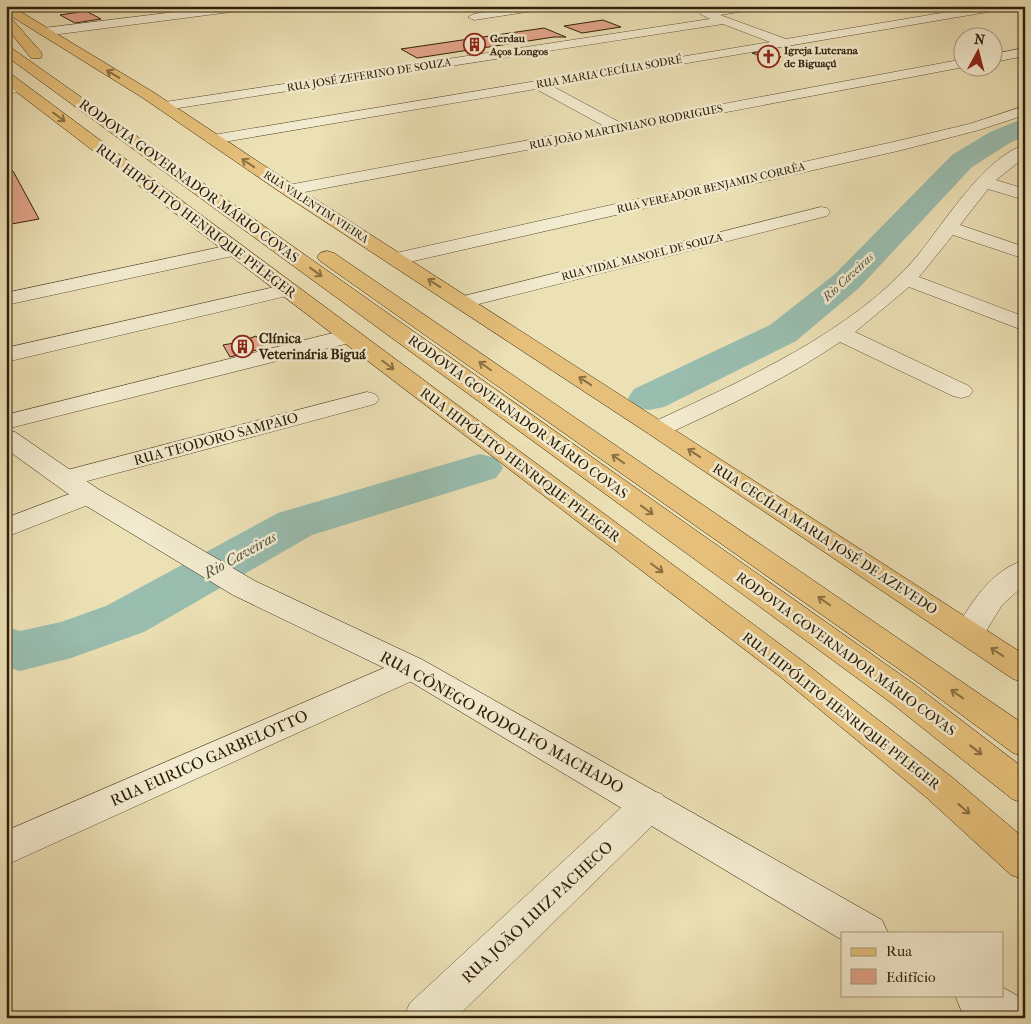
<svg xmlns="http://www.w3.org/2000/svg" width="1031" height="1024" font-family="'IM FELL French Canon',serif">
	<style>
		.lines { fill: none; stroke-linecap: round; stroke-linejoin: round }
		.stream { fill: #6f7e6d; fill-rule: evenodd }
		.river { fill: #99bdaf; fill-rule: evenodd }
		.building { fill: #e3a48b; stroke: #2f200a }
		.minor-casing { stroke: #5e5035; stroke-width: 1 }
		.tertiary-casing { stroke: #5e5035; stroke-width: 1 }
		.secondary-casing { stroke: #2f200a; stroke-width: 1 }
		.primary-casing { stroke: #2f200a; stroke-width: 1 }
		.motorway-casing { stroke: #2f200a; stroke-width: 1 }
		.minor { fill: #f3ebcf; fill-rule: evenodd }
		.tertiary { fill: #f3ebcf; fill-rule: evenodd }
		.secondary { fill: #f3ebcf; fill-rule: evenodd }
		.primary { fill: #e6c07a; fill-rule: evenodd }
		.motorway { fill: #e6c07a; fill-rule: evenodd }
		.oneway { stroke: #8a7042 }
		.labels { text-anchor: middle; dominant-baseline: central; stroke-width: 5; stroke-linejoin: round; paint-order: stroke }
		.far-poi-label { font-size: 11px; font-weight: bold; fill: #2f200a; stroke: #f3ebcf; text-anchor: start }
		.far-street-label { font-size: 11px; fill: #2f200a; stroke: #f3ebcf }
		.far-water-label { font-size: 12px; font-style: italic; fill: #4f4f3c; stroke: #f3ebcf }
		.street-label { font-size: 14px; fill: #2f200a; stroke: #f3ebcf }
		.poi-label { font-size: 14px; font-weight: bold; fill: #2f200a; stroke: #f3ebcf; text-anchor: start }
		.water-label { font-size: 15px; font-style: italic; fill: #4f4f3c; stroke: #f3ebcf }
		.near-street-label { font-size: 16px; fill: #2f200a; stroke: #f3ebcf }
	</style>
	<rect width="100%" height="100%" fill="#ece0b5"/>
	<filter id="stains"><feTurbulence type="fractalNoise" baseFrequency=".004" numOctaves="4"/><feColorMatrix values="0 0 0 0 .2 0 0 0 0 .09 0 0 0 0 .02 0 0 0 .5 -.17"/></filter>
	<radialGradient id="worn" r=".72"><stop offset=".6" stop-color="#630" stop-opacity="0"/><stop offset="1" stop-color="#630" stop-opacity=".3"/></radialGradient>
	<g class="lines">
		<polygon class="stream" points="20,648 23,649 24,651 9,673 6,674 6,664 17,649"/>
		<g class="river">
			<polygon points="1025,118 1025,136 1008,144 972,167 859,288 796,341 664,407 649,410 634,407 628,398 634,389 770,325 835,274 952,155 990,132"/>
			<polygon points="480,454 496,458 503,468 496,478 312,535 144,632 71,658 20,671 6,667 6,627 20,631 61,622 106,606 278,513"/>
		</g>
	</g>
	<g class="building">
		<polygon points="86,11 101,19 75,23 60,15"/>
		<polygon points="603,20 621,27 582,33 564,26"/>
		<polygon points="544,28 566,37 554,37 417,58 401,49"/>
		<polygon points="767,50 778,54 775,54 781,57 768,59 752,53"/>
		<polygon points="13,171 39,219 6,225 6,172"/>
		<polygon points="256,336 264,348 230,357 223,345 240,342"/>
	</g>
	<g class="lines">
		<defs>
			<g id="minor">
				<polygon points="522,6 551,6 546,9 474,20 468,17 474,14"/>
				<polygon points="734,6 762,6 757,9 720,15 786,39 983,6 1010,6 1005,9 552,86 621,123 964,59 964,67 289,195 283,194 280,190 283,186 604,126 536,89 212,144 207,142 204,139 207,136 770,42 723,24 165,110 160,109 158,106 160,103 165,102 710,19 700,14 702,12"/>
				<polygon points="1025,48 1025,56 994,62 994,54"/>
				<polygon points="20,84 25,85 27,88 25,91 6,94 6,86"/>
				<polygon points="1025,106 1025,115 979,130 902,150 396,265 389,263 386,259 389,255 396,253 902,140 969,124"/>
				<path d="M1025 145V157L996 180 1025 189V200L988 189 960 225 1025 247V259L953 235 919 277 1025 317V331L909 287 855 332 969 386 973 391 969 396 961 398 953 396 840 342C786 379 726 407 667 434L658 436 649 434 646 429 649 424C739 382 853 333 918 255 943 224 986 155 1025 145Z"/>
				<polygon points="821,207 827,208 830,212 827,216 463,308 456,306 453,302 456,298"/>
				<polygon points="235,244 242,246 245,250 242,254 6,305 6,293"/>
				<polygon points="288,284 295,286 298,290 295,294 6,362 6,348"/>
				<polygon points="349,329 357,331 360,336 357,341 6,429 6,415"/>
				<polygon points="367,392 375,394 379,399 375,404 65,487 56,485 52,479 56,473"/>
				<polygon points="88,487 98,489 101,495 98,501 6,537 6,518"/>
				<path d="M1025 560V584L1002 605 980 641 969 644 958 641 953 633C971 604 990 570 1025 560Z"/>
				<polygon points="412,656 423,660 428,668 423,676 6,865 6,831"/>
				<polygon points="649,790 662,794 667,805 662,816 456,1018 403,1018 410,1003 636,794"/>
			</g>
			<polygon id="tertiary" points="224,6 259,6 254,9 44,36 38,32 44,28"/>
			<g id="secondary">
				<polygon points="6,430 15,432 98,489 255,581 423,660 882,920 888,933 842,933 842,940 401,676 233,595 78,501 6,449"/>
				<polygon points="1002,987 1025,1000 1025,1018 974,1018 961,1010 955,995 1002,995"/>
			</g>
			<g id="primary">
				<polygon points="6,6 11,6 153,92 295,186 1025,655 1025,683 1013,679 649,434 283,194 143,98 6,13"/>
				<polygon points="6,73 11,74 800,659 953,778 1025,839 1025,880 1011,875 927,798 778,675 6,84"/>
			</g>
			<g id="motorway">
				<polygon points="6,16 10,17 41,52 42,55 41,58 31,58 6,27"/>
				<polygon points="6,46 10,47 914,684 1025,769 1025,804 1012,799 890,702 6,56"/>
				<polygon points="327,251 334,253 1025,725 1025,757 1013,753 920,684 320,261 317,257 320,253"/>
			</g>
		</defs>
		<use href="#minor" class="minor-casing"/>
		<use href="#tertiary" class="tertiary-casing"/>
		<use href="#secondary" class="secondary-casing"/>
		<use href="#primary" class="primary-casing"/>
		<use href="#motorway" class="motorway-casing"/>
		<use href="#minor" class="minor"/>
		<use href="#tertiary" class="tertiary"/>
		<use href="#secondary" class="secondary"/>
		<use href="#primary" class="primary"/>
		<use href="#motorway" class="motorway"/>
	</g>
	<defs><path id="oneway-shaft" d="M-6 0H5M1.5-3L5.5 0L1.5 3" fill="none" stroke-width="1.6" stroke-linecap="round" stroke-linejoin="round" transform="scale(1.25)"/></defs>
	<g class="oneway">
		<use href="#oneway-shaft" transform="translate(113 74) rotate(-149)"/>
		<use href="#oneway-shaft" transform="translate(59 117) rotate(37)"/>
		<use href="#oneway-shaft" transform="translate(248 163) rotate(-146)"/>
		<use href="#oneway-shaft" transform="translate(316 272) rotate(36)"/>
		<use href="#oneway-shaft" transform="translate(434 283) rotate(-147)"/>
		<use href="#oneway-shaft" transform="translate(388 365) rotate(37)"/>
		<use href="#oneway-shaft" transform="translate(485 366) rotate(-145)"/>
		<use href="#oneway-shaft" transform="translate(585 381) rotate(-147)"/>
		<use href="#oneway-shaft" transform="translate(694 453) rotate(-147)"/>
		<use href="#oneway-shaft" transform="translate(618 459) rotate(-145)"/>
		<use href="#oneway-shaft" transform="translate(647 510) rotate(36)"/>
		<use href="#oneway-shaft" transform="translate(657 568) rotate(37)"/>
		<use href="#oneway-shaft" transform="translate(824 601) rotate(-145)"/>
		<use href="#oneway-shaft" transform="translate(997 652) rotate(-146)"/>
		<use href="#oneway-shaft" transform="translate(957 694) rotate(-144)"/>
		<use href="#oneway-shaft" transform="translate(976 750) rotate(38)"/>
		<use href="#oneway-shaft" transform="translate(964 809) rotate(41)"/>
	</g>
	<defs>
		<symbol id="building-ring" viewBox="-11 -11 22 22"><circle r="9.5" fill="#f3ebcf" stroke="#8f2418" stroke-width="1.5"/><path d="M-4-6H4V6H1V3H-1V6H-4ZM-2.5-4.3h1.7v1.8h-1.7ZM.8-4.3h1.7v1.8H.8ZM-2.5-1h1.7V.8h-1.7ZM.8-1h1.7V.8H.8Z" fill="#8f2418"/></symbol>
		<symbol id="church-ring" viewBox="-11 -11 22 22"><circle r="9.5" fill="#f3ebcf" stroke="#8f2418" stroke-width="1.5"/><path d="M-1.2-6h2.4v3.5h3.3v2.4h-3.3V6h-2.4V-.1h-3.3v-2.4h3.3Z" fill="#8f2418"/></symbol>
	</defs>
	<g fill-rule="evenodd">
		<use href="#building-ring" x="462" y="32" width="25" height="25"/>
		<use href="#church-ring" x="756" y="44" width="25" height="25"/>
		<use href="#building-ring" x="230" y="334" width="25" height="25"/>
	</g>
	<g class="labels">
		<g class="far-poi-label">
			<text x="490" y="38">Gerdau<tspan x="490" dy="13">Aços Longos</tspan></text>
			<text x="784" y="50">Igreja Luterana<tspan x="784" dy="13">de Biguaçú</tspan></text>
		</g>
		<g class="far-street-label">
			<text transform="translate(609 72) rotate(-10)">RUA MARIA CECÍLIA SODRÉ</text>
			<text transform="translate(369 75) rotate(-9)">RUA JOSÉ ZEFERINO DE SOUZA</text>
			<text transform="translate(626 127) rotate(-11)">RUA JOÃO MARTINIANO RODRIGUES</text>
			<text transform="translate(711 188) rotate(-13)">RUA VEREADOR BENJAMIN CORRÊA</text>
			<text transform="translate(316 207) rotate(33)">RUA VALENTIM VIEIRA</text>
			<text transform="translate(642 257) rotate(-14)">RUA VIDAL MANOEL DE SOUZA</text>
		</g>
		<g class="far-water-label">
			<text transform="translate(848 277) rotate(-43)">Rio Caveiras</text>
		</g>
		<g class="street-label">
			<text transform="translate(189 181) rotate(36)">RODOVIA GOVERNADOR MÁRIO COVAS</text>
			<text transform="translate(196 221) rotate(37)">RUA HIPÓLITO HENRIQUE PFLEGER</text>
			<text transform="translate(518 417) rotate(36)">RODOVIA GOVERNADOR MÁRIO COVAS</text>
			<text transform="translate(216 439) rotate(-15)">RUA TEODORO SAMPAIO</text>
			<text transform="translate(520 465) rotate(37)">RUA HIPÓLITO HENRIQUE PFLEGER</text>
			<text transform="translate(825 539) rotate(33)">RUA CECÍLIA MARIA JOSÉ DE AZEVEDO</text>
			<text transform="translate(846 654) rotate(36)">RODOVIA GOVERNADOR MÁRIO COVAS</text>
			<text transform="translate(841 711) rotate(38)">RUA HIPÓLITO HENRIQUE PFLEGER</text>
		</g>
		<g class="poi-label">
			<text x="259" y="338">Clínica<tspan x="259" dy="16">Veterinária Biguá</tspan></text>
		</g>
		<g class="water-label">
			<text transform="translate(240 555) rotate(-29)">Rio Caveiras</text>
		</g>
		<g class="near-street-label">
			<text transform="translate(502 722) rotate(29)">RUA CÔNEGO RODOLFO MACHADO</text>
			<text transform="translate(209 758) rotate(-24)">RUA EURICO GARBELOTTO</text>
			<text transform="translate(537 912) rotate(-43)">RUA JOÃO LUIZ PACHECO</text>
		</g>
	</g>
	<rect width="1031" height="1024" fill="none" stroke="#ece0b5" stroke-width="25"/>
	<rect x="8" y="8" width="1016" height="1009" fill="none" stroke="#2f200a" stroke-width="2.5"/>
	<rect x="12" y="12" width="1006" height="999" fill="none" stroke="#2f200a"/>
	<rect x="841" y="932" width="162" height="65" fill="#f3ebcf" stroke="#a59a80"/>
	<rect x="851" y="948" width="25" height="8" fill="#e6c07a" stroke="#a59a80"/>
	<text x="886" y="956" font-size="15" fill="#2f200a">Rua</text>
	<rect x="851" y="969" width="25" height="15" fill="#e3a48b" stroke="#a59a80"/>
	<text x="886" y="982" font-size="15" fill="#2f200a">Edifício</text>
	<g transform="translate(978 52) rotate(7)"><circle r="24" fill="#f3ebcf" stroke="#a59a80"/>
	<path d="M0-4L9 19L0 12L-9 19Z" fill="#8f2418"/>
	<text y="-8" font-size="14" font-weight="bold" text-anchor="middle" fill="#2f200a">N</text>
	</g>
	<rect width="100%" height="100%" filter="url(#stains)"/>
	<rect width="100%" height="100%" fill="url(#worn)"/>
</svg>
